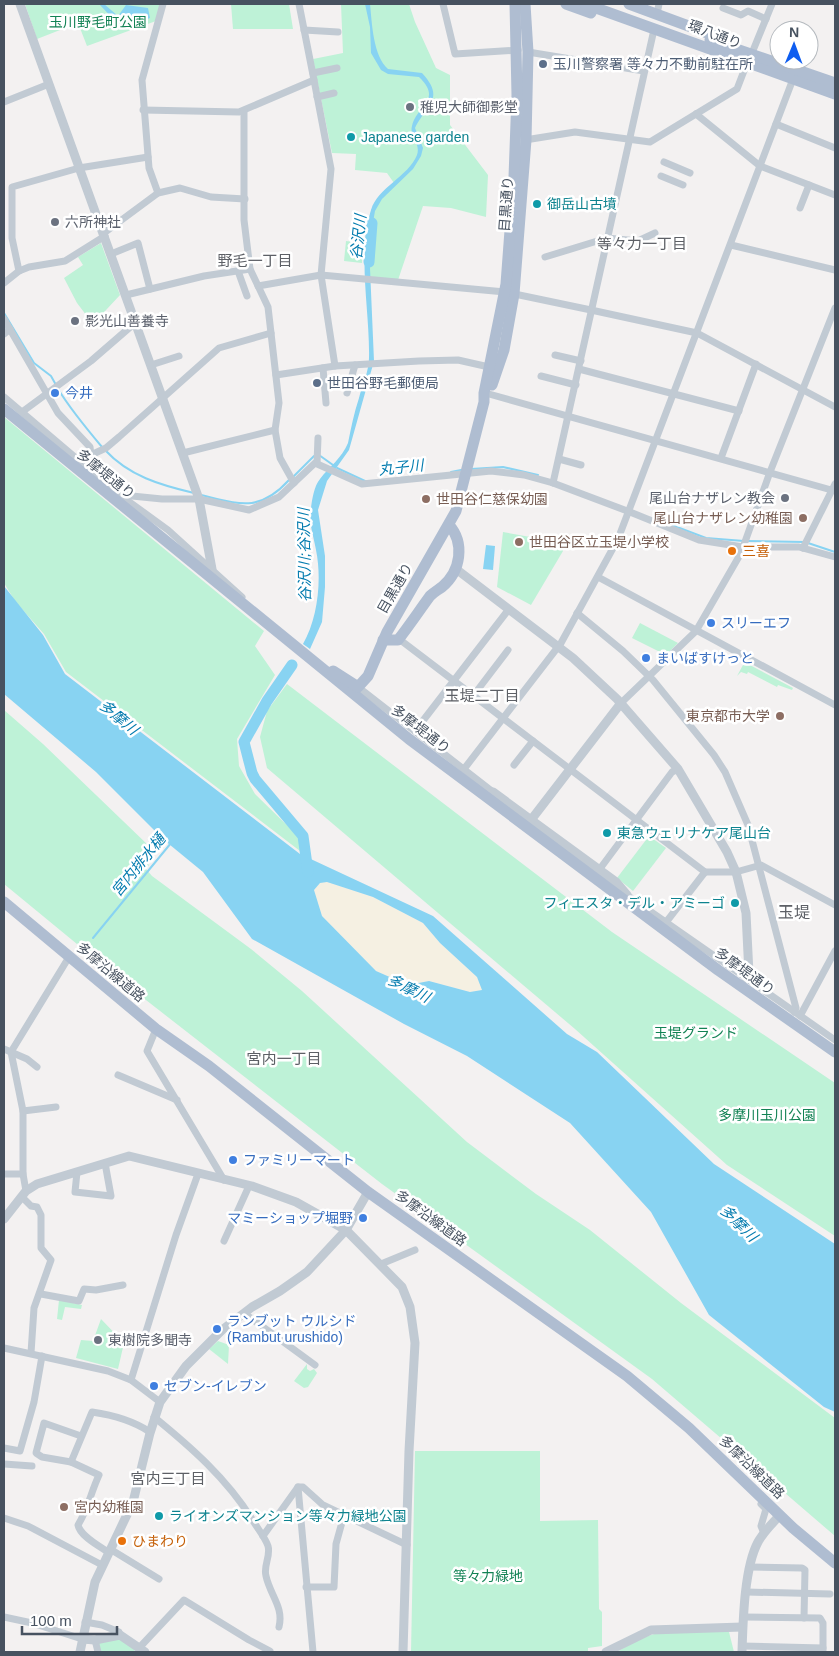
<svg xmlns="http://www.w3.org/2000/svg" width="839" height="1656" font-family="Helvetica,'Noto Sans JP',sans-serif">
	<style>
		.green { fill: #bef2d7 }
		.sand { fill: #f5f0e2 }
		.water { fill: #88d3f2; fill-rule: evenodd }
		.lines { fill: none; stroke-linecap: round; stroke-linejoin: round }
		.stream { stroke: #88d3f2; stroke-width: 2 }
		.river { stroke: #88d3f2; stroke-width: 11 }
		.minor { stroke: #c1cad3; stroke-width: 7 }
		.tertiary { stroke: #c1cad3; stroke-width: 9 }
		.primary { stroke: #afbdd1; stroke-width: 11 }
		.service-dot { fill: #5c6f8a; stroke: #fff; stroke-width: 2 }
		.worship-dot { fill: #6b7280; stroke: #fff; stroke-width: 2 }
		.culture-dot { fill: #0f9aa8; stroke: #fff; stroke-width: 2 }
		.shop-dot { fill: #3f7fe0; stroke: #fff; stroke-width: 2 }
		.education-dot { fill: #8d6e63; stroke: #fff; stroke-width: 2 }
		.food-dot { fill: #e8710a; stroke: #fff; stroke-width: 2 }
		.labels { text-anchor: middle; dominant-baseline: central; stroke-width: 5; stroke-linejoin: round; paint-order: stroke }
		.park-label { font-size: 14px; fill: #128254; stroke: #fff }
		.street-label { font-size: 14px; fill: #475260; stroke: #fff }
		.service-label { font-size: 14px; fill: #4e5e75; stroke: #fff; text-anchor: start }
		.worship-label { font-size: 14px; fill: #5b616d; stroke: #fff; text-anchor: start }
		.culture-label { font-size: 14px; fill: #0d838f; stroke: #fff; text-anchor: start }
		.shop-label { font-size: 14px; fill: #366cbe; stroke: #fff; text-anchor: start }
		.education-label { font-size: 14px; fill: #785e54; stroke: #fff; text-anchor: start }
		.food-label { font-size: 14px; fill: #c56008; stroke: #fff; text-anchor: start }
		.water-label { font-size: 15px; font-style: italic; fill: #047caf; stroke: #fff }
		.neighbourhood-label { font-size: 15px; fill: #5d6066; stroke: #fff }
		.quarter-label { font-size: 16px; fill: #5d6066; stroke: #fff }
	</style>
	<rect width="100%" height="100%" fill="#f3f1f1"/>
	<g class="green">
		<polygon points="25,4 161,4 156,21 87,46 78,23 37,39"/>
		<polygon points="231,4 289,4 293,29 233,29"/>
		<path d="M341 4H409L415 22 436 68 450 75V125L488 175 486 217 451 208 423 206 398 280 366 276C366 258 365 218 375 203 380 195 388 189 394 183L387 173 355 170 356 154 332 153 313 59 343 53Z"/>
		<polygon points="346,241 362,243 362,263 344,261"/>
		<polygon points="101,243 120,295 93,324 77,303 64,278 83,265 78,257"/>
		<polygon points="4,417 264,631 255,646 275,675 237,739 239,766 255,794 298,836 302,849 300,851 66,672 44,634 15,601 4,583"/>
		<polygon points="503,532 558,542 563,551 531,605 497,587"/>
		<polygon points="640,623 678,643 666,655 632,638"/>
		<polygon points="748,664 793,688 792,690 778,685 777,687 748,672 747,674 741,672 737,676 743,665"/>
		<polygon points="287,684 612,932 835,1083 835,1236 727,1165 575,1029 267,768 260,737 267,711"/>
		<polygon points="4,710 43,744 149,846 139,856 149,865 146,869 152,876 251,949 302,991 467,1142 536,1194 590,1230 681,1303 835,1418 835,1536 652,1379 382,1184 128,986 4,884"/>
		<polygon points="649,836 666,848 633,891 617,878"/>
		<polygon points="59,1300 82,1305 81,1309 65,1307 62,1320 57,1319"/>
		<polygon points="101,1319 124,1343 118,1369 76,1358 81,1340 93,1341"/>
		<polygon points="218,1341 229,1345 228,1364 209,1349"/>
		<polygon points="307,1364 307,1369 310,1371 314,1369 317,1373 308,1387 304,1388 294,1381"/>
		<polygon points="415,1451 540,1451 540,1521 598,1520 599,1609 602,1612 602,1646 588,1648 588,1652 411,1652"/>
		<path d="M664 1632H729L734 1652H617C633 1642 645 1635 664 1632Z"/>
		<polygon points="120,1635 138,1647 133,1652 98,1652 95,1640"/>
	</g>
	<polygon class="sand" points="327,882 373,897 423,923 440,943 477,977 483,990 470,992 429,981 408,985 376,971 322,916 314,890 320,883"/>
	<g class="water">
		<polygon points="99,4 104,4 118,16 126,5 148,8 150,18 122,28"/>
		<path d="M365 4H370C372 23 373 56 388 69L422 73C446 99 426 105 415 128L423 148 421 156 413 169 382 199 375 211 369 245 374 361 349 450 327 481 318 510 325 556V587L322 622 310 649 303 644C318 618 322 579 316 550 314 537 308 522 311 508 312 500 314 486 320 479 329 467 342 458 348 443 351 428 354 413 359 398 362 386 369 371 369 358 370 311 357 255 371 210 378 187 408 177 417 155 421 143 409 136 412 126 417 105 443 100 419 77L388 74 381 70 371 53 370 27Z"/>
		<polygon points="486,545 495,546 493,570 483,569"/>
		<path d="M4 586 43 635 65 674 300 854 433 916 567 1034 597 1052 714 1164 835 1244V1412L824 1407 709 1315 651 1212 570 1123 467 1056 404 1024 252 939 203 872 164 840 96 772 4 694ZM327 882 373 897 423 923 440 943 477 977 482 990 470 992 429 981 408 985 376 971 322 916 314 890 320 883Z"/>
	</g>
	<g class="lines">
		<g class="stream">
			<polyline points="4,313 34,363 51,376 56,385"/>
			<path d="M58 389C71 410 86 428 102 447"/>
			<path d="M105 450C129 476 160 485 194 493"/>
			<polyline points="319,455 333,465"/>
			<polyline points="337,468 365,481"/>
			<polyline points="471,469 503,467 538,475"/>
			<polyline points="451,472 461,470"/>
			<polyline points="293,477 314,456"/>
			<path d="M201 495C239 504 259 513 289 480"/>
			<polyline points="669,524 706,538 744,541"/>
			<polyline points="748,541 804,542"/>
			<polyline points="808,543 835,552"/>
			<polyline points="93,938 171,843"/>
		</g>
		<g class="river">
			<polyline points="369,262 372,223"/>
			<polyline points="292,665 267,701 244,742 252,773 255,779 303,836 308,872"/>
		</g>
		<g class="minor">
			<polyline points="299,4 314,80"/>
			<polyline points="443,4 455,54 518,50"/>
			<polyline points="723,8 741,15 748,11 766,19"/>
			<polyline points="657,14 659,4"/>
			<polyline points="304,30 338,32"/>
			<polyline points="528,52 644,71"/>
			<polyline points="752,53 772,4"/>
			<polyline points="313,73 337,68"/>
			<polyline points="317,97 334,93"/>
			<polyline points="4,102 49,84"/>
			<polyline points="143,110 239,112 314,80 331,169 321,275 335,366"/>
			<polyline points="244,111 244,220 250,269 268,307 279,403 275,430 280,458 294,483"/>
			<polyline points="696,114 760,166 835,195"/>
			<polyline points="776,124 835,148"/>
			<polyline points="525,140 575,132 650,142 737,89 747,63"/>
			<polyline points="664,162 690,173"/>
			<polyline points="661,176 683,185"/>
			<polyline points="158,193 149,168 142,80 163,4"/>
			<polyline points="800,208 809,185"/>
			<polyline points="104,233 158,193 180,188 211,197 245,199"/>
			<polyline points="731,245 835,270"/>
			<polyline points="111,254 138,243 150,289"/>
			<polyline points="545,257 607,238 638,241 655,233"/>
			<polyline points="19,271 12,238 12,187 79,168 148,157"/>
			<polyline points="238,271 247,296"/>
			<polyline points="4,283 19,271 29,267 65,261 105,236"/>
			<polyline points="258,286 321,275 505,292 591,310 697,333 835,407"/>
			<polyline points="126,295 204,276 250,269"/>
			<polyline points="4,319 58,413 90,447 93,472"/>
			<polyline points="4,334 10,329"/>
			<polyline points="555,355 581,361"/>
			<polyline points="151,365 179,356"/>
			<polyline points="323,368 326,403"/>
			<polyline points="579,369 739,411"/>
			<polyline points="276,375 335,366 419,361 458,360 489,367"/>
			<polyline points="541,376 576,385"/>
			<polyline points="347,393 355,365"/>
			<polyline points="489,394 835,491"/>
			<polyline points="4,397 117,493 168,530 242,597"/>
			<polyline points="22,412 91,361 136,322"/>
			<polyline points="183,453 275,430"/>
			<polyline points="93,454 106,448 119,437 219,348 271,333"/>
			<polyline points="721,458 756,364"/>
			<polyline points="559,459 581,465"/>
			<polyline points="317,463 318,438"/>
			<polyline points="553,483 653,34"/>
			<polyline points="122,495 162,499 199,499 249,510 279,497 315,463 362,484 491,471 524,475 553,483 630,512 699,540 743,547 799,547 835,557"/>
			<polyline points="803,548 835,484"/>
			<polyline points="598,577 835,705"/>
			<polyline points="577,613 623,651 653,680 714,755 725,772 748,825 796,1008 794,1012"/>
			<polyline points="399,639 705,872 736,872 761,865 835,905"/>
			<polyline points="358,687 493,792"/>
			<polyline points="473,696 508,650"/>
			<polyline points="621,703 696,631 741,553 770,472 835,308"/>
			<polyline points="415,731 509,609"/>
			<polyline points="514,765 533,741"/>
			<polyline points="464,769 561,643 618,539 793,79"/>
			<polyline points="599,870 672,772 678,769"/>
			<polyline points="627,895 835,1040"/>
			<polyline points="667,921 705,872"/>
			<polyline points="800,1016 835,951"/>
			<polyline points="156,1029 147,1051 224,1180"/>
			<polyline points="4,1049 27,1059 37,1067"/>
			<polyline points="118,1075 177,1100"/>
			<polyline points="23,1111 56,1107"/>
			<polyline points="77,1172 75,1192 111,1196 105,1163"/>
			<polyline points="4,1174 23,1174"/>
			<polyline points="26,1191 23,1174 23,1111 11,1052 69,957"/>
			<polyline points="22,1197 31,1206 37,1207 41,1215 41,1248 51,1260 34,1308 31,1353"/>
			<polyline points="224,1241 249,1186"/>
			<polyline points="381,1264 415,1250"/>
			<polyline points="41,1294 79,1301 84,1289 96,1290 123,1285"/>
			<polyline points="244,1313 315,1365"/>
			<polyline points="4,1348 108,1371 131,1380 160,1402"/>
			<polyline points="131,1380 176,1235 198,1174"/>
			<path d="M154 1417C192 1448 226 1478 252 1519 257 1528 265 1537 268 1546 271 1556 263 1566 266 1576 270 1595 284 1607 279 1627"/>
			<path d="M81 1436 44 1423 36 1453 42 1457 71 1462 92 1412C113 1415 132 1420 150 1432"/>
			<polyline points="4,1448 20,1451 34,1402 42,1356"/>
			<path d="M71 1462 99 1475C91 1492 88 1509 78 1525 80 1536 99 1546 108 1552"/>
			<polyline points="4,1464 32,1466"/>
			<polyline points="298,1487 313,1652"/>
			<polyline points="761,1504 766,1509 761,1526 764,1533"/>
			<polyline points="4,1518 28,1526 102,1565"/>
			<polyline points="263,1536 298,1487 303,1487 323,1505 407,1545"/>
			<polyline points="110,1549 159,1579"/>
			<polyline points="750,1567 802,1568 805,1570 804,1618"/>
			<polyline points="306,1587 334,1587 336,1544 344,1515"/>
			<polyline points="747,1592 830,1594"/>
			<polyline points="4,1617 32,1623 82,1639"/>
			<polyline points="744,1617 820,1618 823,1623 823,1652"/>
			<polyline points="85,1622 102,1625 119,1632 120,1635"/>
			<polyline points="95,1640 98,1652"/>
			<polyline points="742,1646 823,1648"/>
			<polyline points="139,1648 184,1600 249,1640 270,1651 269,1652"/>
		</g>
		<g class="tertiary">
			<polyline points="20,4 199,499 212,569"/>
			<polyline points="456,569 573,658 617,699 678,769 727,852 736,872 746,913 749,974 746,979"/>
			<polyline points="493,792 616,882 627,895 623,900"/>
			<polyline points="531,820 621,703"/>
			<polyline points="4,1219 26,1191 37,1184 129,1156 252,1186 296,1202 346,1230 402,1287 410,1307 415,1343 409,1451 403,1652"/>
			<polyline points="82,1639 95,1640 120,1635 145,1652"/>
			<polyline points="80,1652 95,1582 133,1502 150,1433 160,1402 186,1366 222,1330 252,1307 280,1291 307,1272 346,1230 368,1192"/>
			<polyline points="606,1652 651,1630 742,1627"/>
			<path d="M742 1652C743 1622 744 1568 758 1542 764 1531 772 1524 780 1515"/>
		</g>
		<g class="primary">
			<polyline points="566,4 591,13"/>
			<polyline points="585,4 835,94"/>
			<polyline points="629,4 721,38"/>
			<polyline points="710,40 835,83"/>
			<polyline points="492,385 504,350 514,294 526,140 528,52 525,4"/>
			<polyline points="4,409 409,739 718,970 835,1052"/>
			<path d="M383 640H398C409 626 419 611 430 596 434 592 438 590 442 587 461 571 465 543 449 525"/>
			<polyline points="333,671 358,687 368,676 387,632 456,511 484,402 484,393 506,284 514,177 517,95 515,4"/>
			<polyline points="4,902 156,1029 209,1066 368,1192 627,1376 689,1428 793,1528 835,1563"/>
		</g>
	</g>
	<g class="service-dot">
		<circle cx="543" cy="64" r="5"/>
		<circle cx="317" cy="383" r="5"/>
	</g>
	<g class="worship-dot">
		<circle cx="410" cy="107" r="5"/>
		<circle cx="55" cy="222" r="5"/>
		<circle cx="75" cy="321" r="5"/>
		<circle cx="785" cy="498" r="5"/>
		<circle cx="98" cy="1340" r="5"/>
	</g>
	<g class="culture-dot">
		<circle cx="351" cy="137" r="5"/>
		<circle cx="537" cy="204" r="5"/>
		<circle cx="607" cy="833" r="5"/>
		<circle cx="735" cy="903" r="5"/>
		<circle cx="159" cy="1516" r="5"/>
	</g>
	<g class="shop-dot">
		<circle cx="55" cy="393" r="5"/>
		<circle cx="711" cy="623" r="5"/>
		<circle cx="646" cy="658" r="5"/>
		<circle cx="233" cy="1160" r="5"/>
		<circle cx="363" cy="1218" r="5"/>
		<circle cx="217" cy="1329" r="5"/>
		<circle cx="154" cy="1386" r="5"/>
	</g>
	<g class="education-dot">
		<circle cx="426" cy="499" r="5"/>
		<circle cx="803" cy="518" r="5"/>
		<circle cx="519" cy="542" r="5"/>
		<circle cx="780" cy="716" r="5"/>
		<circle cx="64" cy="1507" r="5"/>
	</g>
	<g class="food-dot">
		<circle cx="732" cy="551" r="5"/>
		<circle cx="122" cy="1541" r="5"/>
	</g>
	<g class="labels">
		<g class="park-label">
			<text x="98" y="22">玉川野毛町公園</text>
			<text x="696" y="1033">玉堤グランド</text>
			<text x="767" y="1115">多摩川玉川公園</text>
			<text x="488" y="1576">等々力緑地</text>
		</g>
		<g class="street-label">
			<text transform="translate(715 34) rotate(21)">環八通り</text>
			<text transform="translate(506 204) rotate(-86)">目黒通り</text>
			<text transform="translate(106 474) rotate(39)">多摩堤通り</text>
			<text transform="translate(395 588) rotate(-60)">目黒通り</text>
			<text transform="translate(421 729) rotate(38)">多摩堤通り</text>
			<text transform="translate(745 971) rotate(36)">多摩堤通り</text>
			<text transform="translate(111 972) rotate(40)">多摩沿線道路</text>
			<text transform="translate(431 1218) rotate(36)">多摩沿線道路</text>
			<text transform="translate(752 1467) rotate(44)">多摩沿線道路</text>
		</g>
		<g class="service-label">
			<text x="553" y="64">玉川警察署 等々力不動前駐在所</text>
			<text x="327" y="383">世田谷野毛郵便局</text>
		</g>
		<g class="worship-label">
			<text x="420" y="107">稚児大師御影堂</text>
			<text x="65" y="222">六所神社</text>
			<text x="85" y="321">影光山善養寺</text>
			<text x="775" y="498" text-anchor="end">尾山台ナザレン教会</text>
			<text x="108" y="1340">東樹院多聞寺</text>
		</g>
		<g class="culture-label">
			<text x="361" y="137">Japanese garden</text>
			<text x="547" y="204">御岳山古墳</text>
			<text x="617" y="833">東急ウェリナケア尾山台</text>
			<text x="725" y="903" text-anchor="end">フィエスタ・デル・アミーゴ</text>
			<text x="169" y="1516">ライオンズマンション等々力緑地公園</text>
		</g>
		<g class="shop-label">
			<text x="65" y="393">今井</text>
			<text x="721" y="623">スリーエフ</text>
			<text x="656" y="658">まいばすけっと</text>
			<text x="243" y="1160">ファミリーマート</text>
			<text x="353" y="1218" text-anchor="end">マミーショップ堀野</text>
			<text x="227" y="1321">ランブット ウルシド<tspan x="227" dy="16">(Rambut urushido)</tspan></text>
			<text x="164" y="1386">セブン-イレブン</text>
		</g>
		<g class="education-label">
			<text x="436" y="499">世田谷仁慈保幼園</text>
			<text x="793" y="518" text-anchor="end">尾山台ナザレン幼稚園</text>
			<text x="529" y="542">世田谷区立玉堤小学校</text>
			<text x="770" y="716" text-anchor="end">東京都市大学</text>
			<text x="74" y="1507">宮内幼稚園</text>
		</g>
		<g class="food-label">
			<text x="742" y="551">三喜</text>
			<text x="132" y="1541">ひまわり</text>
		</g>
		<g class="water-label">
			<text transform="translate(358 237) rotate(-84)">谷沢川</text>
			<text transform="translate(401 467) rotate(-6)">丸子川</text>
			<text transform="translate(304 555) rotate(-91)">谷沢川;谷沢川</text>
			<text transform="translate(119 717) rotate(40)">多摩川</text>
			<text transform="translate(138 865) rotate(-51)">宮内排水樋</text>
			<text transform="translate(409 988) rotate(26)">多摩川</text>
			<text transform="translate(739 1223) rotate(44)">多摩川</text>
		</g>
		<g class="neighbourhood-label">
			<text x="642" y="243">等々力一丁目</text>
			<text x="255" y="260">野毛一丁目</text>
			<text x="482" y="695">玉堤二丁目</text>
			<text x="284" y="1058">宮内一丁目</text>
			<text x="168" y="1478">宮内三丁目</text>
		</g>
		<g class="quarter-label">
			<text x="794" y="912">玉堤</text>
		</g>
	</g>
	<rect width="839" height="1656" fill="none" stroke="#475260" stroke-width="10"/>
	<g transform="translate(794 45) rotate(1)"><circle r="24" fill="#ffffff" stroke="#b5babf"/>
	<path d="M0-4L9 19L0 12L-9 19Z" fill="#0e5df0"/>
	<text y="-8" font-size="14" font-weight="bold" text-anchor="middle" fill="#475260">N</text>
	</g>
	<path d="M22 1626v8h95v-8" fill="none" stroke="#475260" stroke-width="2.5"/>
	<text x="30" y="1626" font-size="15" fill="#475260" stroke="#ffffff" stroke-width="4" paint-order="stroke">100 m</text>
</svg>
